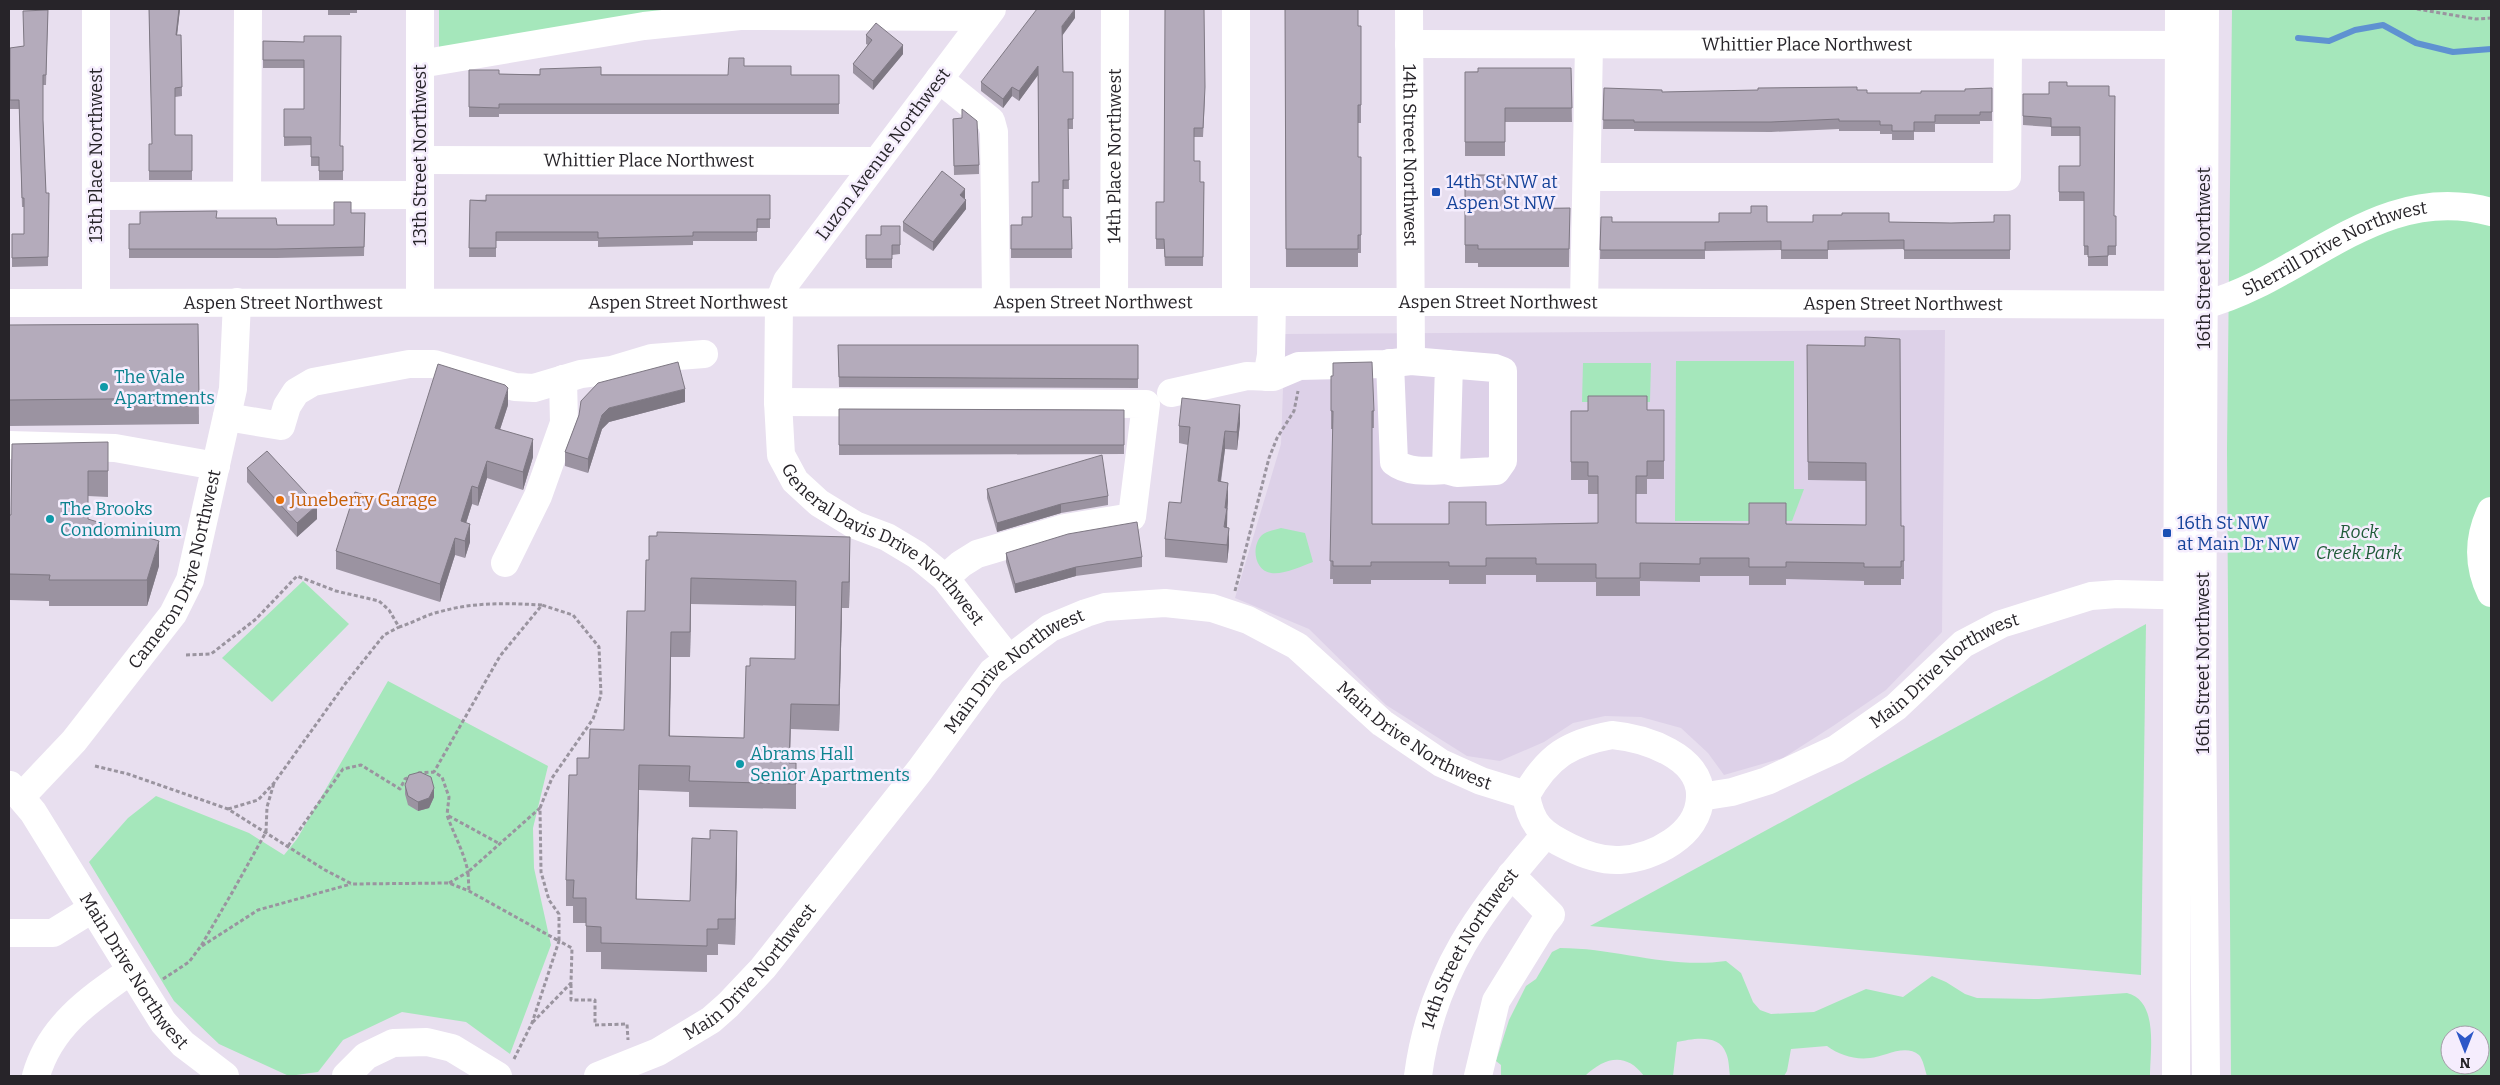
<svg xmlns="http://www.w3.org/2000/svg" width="2500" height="1085" font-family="Bitter,serif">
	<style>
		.built { fill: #ddd1e8 }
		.green { fill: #a5e7bb; fill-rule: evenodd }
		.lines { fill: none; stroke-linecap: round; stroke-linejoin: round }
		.stream { stroke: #5f92d1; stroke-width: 6 }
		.path { stroke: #9a949f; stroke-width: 3; stroke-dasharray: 4 2.5; stroke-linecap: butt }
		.minor { stroke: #fff; stroke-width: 28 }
		.major { stroke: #fff; stroke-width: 28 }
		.wall { fill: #9b93a1; fill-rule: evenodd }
		.shaded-wall { fill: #7e7883 }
		.building { fill: #b4abbb; stroke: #7e7883; fill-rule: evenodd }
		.transit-dot { fill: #1a4fb4; stroke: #f5edfd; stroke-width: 2 }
		.culture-dot { fill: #0f9aa8; stroke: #f5edfd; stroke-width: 2 }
		.food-dot { fill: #e8710a; stroke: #f5edfd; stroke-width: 2 }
		.labels { text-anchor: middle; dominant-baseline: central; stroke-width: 5; stroke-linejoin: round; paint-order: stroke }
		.street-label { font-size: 18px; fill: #272429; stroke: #f5edfd }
		.transit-label { font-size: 18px; fill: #164399; stroke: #f5edfd; text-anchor: start }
		.culture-label { font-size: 18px; fill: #0d838f; stroke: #f5edfd; text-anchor: start }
		.food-label { font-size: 18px; fill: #c56008; stroke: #f5edfd; text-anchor: start }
		.park-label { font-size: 18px; font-style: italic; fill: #205b39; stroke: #f5edfd }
	</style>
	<rect width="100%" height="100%" fill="#e8dfef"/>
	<polygon class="built" points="1945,330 1942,632 1886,690 1833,726 1783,758 1724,775 1708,753 1681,728 1641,717 1605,716 1573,723 1544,742 1500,761 1467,756 1386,705 1309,629 1235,598 1281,444 1285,334"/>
	<g class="green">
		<polygon points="439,9 979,9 679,10 439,53"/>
		<path d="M2232 9H2491V1076H2231L2227 449ZM2450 1035H2480V1065H2450Z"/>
		<polygon points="1676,361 1794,361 1794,489 1804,489 1792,521 1675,521"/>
		<polygon points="1583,363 1651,363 1650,402 1582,402"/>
		<path d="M1281 528 1305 533 1313 562C1302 566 1283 575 1271 573 1254 570 1251 546 1262 535 1267 531 1275 530 1281 528Z"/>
		<polygon points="303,581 349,624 272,702 222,658"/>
		<polygon points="2146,624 2141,975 1590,926"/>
		<polygon points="388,681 548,766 533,828 534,868 551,945 510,1054 466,1022 402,1012 343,1040 318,1072 289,1076 219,1044 174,1001 89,862 128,818 156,796 249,833 284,855 297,839"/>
		<path d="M1560 948C1617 948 1668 969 1726 961L1741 973 1753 1002 1760 1010 1771 1014 1814 1012 1866 989 1903 997 1932 976 1946 982 1965 994 1977 998 2039 999 2127 993C2159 1001 2150 1051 2150 1076H1927C1925 1070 1923 1059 1919 1055 1905 1043 1884 1057 1870 1058 1855 1060 1839 1055 1827 1046L1791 1049 1787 1071 1784 1076H1730C1729 1069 1729 1059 1726 1053 1719 1033 1692 1039 1677 1042L1673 1076H1644C1626 1052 1605 1057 1585 1076H1501V1065L1496 1061 1509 1020 1526 986 1536 979 1552 952Z"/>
	</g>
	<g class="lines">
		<polyline class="stream" points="2298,38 2329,41 2355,30 2383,25 2416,43 2453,52 2491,49"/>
		<g class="path">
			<polyline points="2417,9 2476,19 2491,18"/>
			<polyline points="1235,591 1269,458 1277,438 1294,411 1298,391"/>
			<path d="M186 655 211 654 256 619 297 576 336 591 379 601 389 610 399 627C413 623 425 615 439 612 473 602 507 603 542 605L500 656 434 772"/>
			<polyline points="95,766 128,774 228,809 325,870 352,884 449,883 469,891 559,941 559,914 549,900 541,872 540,808 468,872 469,891"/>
			<polyline points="418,773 434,772 442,777 449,797 447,815"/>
			<polyline points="540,808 552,778 593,719 601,695 599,647 573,615 542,605"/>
			<polyline points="228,809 258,800 274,783 345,684 384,635 399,627"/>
			<polyline points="288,846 343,769 361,765 400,789 405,779 410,777"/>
			<path d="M449 883 468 872C464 852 454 835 447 815L500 844"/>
			<polyline points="202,946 258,910 351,884"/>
			<polyline points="163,979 189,962 201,946 233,891 266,832 267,807 274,783"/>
			<polyline points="571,984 571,1000 595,1000 595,1025 627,1024 628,1040"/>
			<polyline points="514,1059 532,1023 559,941 572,948 571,983 532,1023"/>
		</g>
		<g class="minor">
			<polyline points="420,9 420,302"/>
			<path id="s1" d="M992 9 787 281 779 302 778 402 781 455 795 481 819 503 855 525 887 537 917 555 945 578 1008 658"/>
			<polyline points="1236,9 1236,302"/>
			<path id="s2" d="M1409 9 1411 361"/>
			<path id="s3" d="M1409 44 2202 45"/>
			<polyline points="420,64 644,26 740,16 986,17"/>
			<polyline points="939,79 991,121 994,132 996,302"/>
			<path id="s4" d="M420 160 877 161"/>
			<polyline points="1587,177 2007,177 2008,45"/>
			<polyline points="247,195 248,9"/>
			<polyline points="96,196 420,195"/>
			<polyline points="96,302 96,9"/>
			<path id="s5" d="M1114 302 1115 9"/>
			<polyline points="1584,302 1589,45"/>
			<path id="s6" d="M9 303 1442 302 2204 305C2304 279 2378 181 2491 212"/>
			<path d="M1390 363 1394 462C1408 473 1428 471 1446 470"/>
			<polyline points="1267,377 1271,355 1272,302"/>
			<polyline points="1171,393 1247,376 1273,377 1299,366 1385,364 1411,361 1495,368 1503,371 1503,461 1496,471 1457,473 1446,470 1449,364"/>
			<polyline points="778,402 1146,404 1132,517 1065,528 977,554 961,564 945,578"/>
			<polyline points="227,417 281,426 287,406 296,392 313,382 409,364 434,364 515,387 534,388 581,374 612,370 652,358 704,354"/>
			<polyline points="9,445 115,448 216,466"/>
			<path d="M2491 511C2478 538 2478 566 2491 593"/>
			<polyline points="505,563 538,496 564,423 563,379"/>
			<path d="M1612 735C1644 738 1702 756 1700 797 1699 835 1653 858 1620 860 1602 861 1585 855 1569 847 1542 834 1531 825 1526 795 1548 756 1569 743 1612 735Z"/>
			<path id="s7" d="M10 785 33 812 163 1022 183 1044 225 1076"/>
			<path id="s8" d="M22 796 74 741 173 614 190 580 233 389 237 302"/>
			<path id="s9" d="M1700 797 1732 792 1767 781 1836 749 1896 707 1963 644 2001 624 2091 596 2117 594 2200 596"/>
			<polyline points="9,933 53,933 92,909"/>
			<path d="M36 1076C50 1026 90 999 130 971"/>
			<polyline points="346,1076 366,1056 393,1043 427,1042 452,1048 498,1076"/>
			<path id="s10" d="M598 1076 658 1052 711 1020 728 1005 763 968 920 770 992 672 1050 628 1086 613 1105 607 1165 603 1212 608 1248 620 1297 646 1382 723 1441 763 1481 781 1526 795"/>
			<path id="s11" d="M1418 1076C1431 975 1481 908 1546 834"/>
			<polyline points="1478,1076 1496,1001 1543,925 1551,915 1511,875"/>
		</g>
		<g class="major">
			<polyline points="2205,9 2202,708 2206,1076"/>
			<polyline points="2176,1076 2179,9"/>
		</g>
	</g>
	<g class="wall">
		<polygon points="149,9 180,9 177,35 181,35 182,96 175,97 175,135 192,135 192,180 149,180 149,144 152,144"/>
		<polygon points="328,9 357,9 357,13 350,13 350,15 328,15"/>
		<polygon points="1285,9 1358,26 1361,26 1361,123 1358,123 1358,157 1361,157 1361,253 1358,253 1358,267 1286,267"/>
		<polygon points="48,10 46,85 43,85 43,120 46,193 49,193 48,266 12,267 12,234 24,234 24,207 22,207 19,109 10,109 10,50 24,46"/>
		<polygon points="1075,18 1062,35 1063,72 1073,72 1073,129 1068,129 1069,189 1063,189 1063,217 1071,217 1072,258 1011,258 1011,225 1022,225 1032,217 1039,182 1038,75 1019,101 1012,96 1003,108 981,91 981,82"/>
		<polygon points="866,35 903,54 873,90 853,73 853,64 868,45 866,44"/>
		<polygon points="263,41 304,42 340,146 343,146 343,180 319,180 319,166 311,166 311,145 284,146 284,109 304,109 304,68 263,68"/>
		<polygon points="744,66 791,75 839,75 839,114 499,114 499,117 469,117 469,70 499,74 728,75"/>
		<polygon points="1571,68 1572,122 1505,122 1505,156 1465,156 1465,72"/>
		<polygon points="2067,86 2114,216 2116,216 2116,255 2108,255 2108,266 2088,266 2088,255 2084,255 2084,201 2059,201 2059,166 2080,166 2080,136 2051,136 2051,127 2023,125 2023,94 2049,94"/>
		<polygon points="1604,88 1662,92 1857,90 1867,93 1921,93 1965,91 1992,88 1992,121 1980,121 1980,124 1935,124 1935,132 1914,132 1914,140 1892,140 1892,134 1880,134 1880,131 1839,131 1839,129 1771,132 1634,131 1634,129 1603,129"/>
		<polygon points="1205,97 1203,137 1194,137 1194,161 1200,182 1204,182 1203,266 1165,266 1164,249 1156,249 1156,202 1164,202"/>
		<polygon points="962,109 979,165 979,174 954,175 953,119 962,118"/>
		<polygon points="1465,175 1505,209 1570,208 1569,267 1478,267 1478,263 1465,263"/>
		<polygon points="770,195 770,228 757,228 757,241 693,241 693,245 598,247 598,241 496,241 496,257 469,257 470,200"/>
		<polygon points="965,198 966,209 933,251 903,231 903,222"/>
		<polygon points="351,213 365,213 364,256 277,258 129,258 129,224 140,224 217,218 277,225 334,225"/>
		<polygon points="2010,215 2010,259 1904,259 1904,249 1828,250 1828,259 1781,259 1781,250 1705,251 1705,259 1600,259 1601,217 1612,222 1889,222 1951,223 1994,222"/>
		<polygon points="900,226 900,254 892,255 892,268 866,268 866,235 881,235"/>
		<polygon points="198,324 199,424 9,426 9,325"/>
		<polygon points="838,345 1138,345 1138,388 839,387"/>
		<polygon points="1807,345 1901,526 1904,526 1904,579 1901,579 1901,585 1864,585 1864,581 1786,579 1786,585 1749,585 1749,576 1700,576 1700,582 1640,581 1640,596 1596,596 1596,582 1536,582 1536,575 1486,575 1486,584 1449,584 1449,580 1371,580 1371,584 1333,584 1333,579 1330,579 1333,429 1331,429 1331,376 1333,376 1374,411 1374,428 1372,428 1372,524 1486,525 1598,523 1598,494 1588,494 1588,480 1571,480 1571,411 1664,410 1664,479 1647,479 1647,494 1636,494 1636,523 1749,524 1866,525 1866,481 1808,480"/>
		<polygon points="685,402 609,422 602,429 588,473 565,466 565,452 579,415"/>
		<polygon points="508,405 500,429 533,457 523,490 487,478 478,506 472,504 466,523 470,542 465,558 455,555 440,602 336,569 336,551 394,504"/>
		<polygon points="839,409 1124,410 1124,454 839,455"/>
		<polygon points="1240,423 1237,450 1225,449 1221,482 1228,501 1227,527 1229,545 1227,563 1165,557 1165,539 1181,503 1188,445 1179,443 1179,426"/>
		<polygon points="108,442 108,497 88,496 88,519 159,566 147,606 49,606 49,601 9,600 9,515 11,515"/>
		<polygon points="247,468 317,519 297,537 247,482"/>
		<polygon points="987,489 1108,496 1108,505 1061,513 997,532 987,498"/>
		<polygon points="1006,553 1142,557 1142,567 1076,576 1015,593 1006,562"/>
		<path d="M646 560 850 562 849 608H842L839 731 791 729 790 763H796V809L689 807V792L639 790 636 899 690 901 737 856 735 945 718 944V955H707V972L601 969V952H586V923H573V906H566V880L577 775 589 758 624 730 645 611ZM691 604 796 606 795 659 750 666 744 738 670 736 671 657H690Z"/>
		<polygon points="405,785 434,797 429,808 418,811 408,805 405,794"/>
	</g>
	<g class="shaded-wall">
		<polygon points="179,9 180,9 176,44 176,35"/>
		<polygon points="1075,9 1075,18 1062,36 1062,26"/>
		<polygon points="903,45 903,54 873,90 873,81"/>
		<polygon points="1038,66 1038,75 1019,101 1019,91"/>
		<polygon points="1012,87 1012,96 1003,108 1003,99"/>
		<polygon points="965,189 965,198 960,204 960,195"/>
		<polygon points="966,200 966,209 933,251 933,242"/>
		<polygon points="508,388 508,405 495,445 495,428"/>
		<polygon points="685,389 685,402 609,422 602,429 588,473 588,459 602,415 609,408"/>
		<polygon points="1240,405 1240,423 1237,450 1237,432"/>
		<polygon points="1225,431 1225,449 1218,499 1218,481"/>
		<polygon points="533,439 533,457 523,490 523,472"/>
		<polygon points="487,461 487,478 478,506 478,488"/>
		<polygon points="1228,483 1228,501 1226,518 1227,508 1227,526 1224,545 1225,508"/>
		<polygon points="472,486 472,504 461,539 461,521"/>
		<polygon points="1061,504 1061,513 997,532 997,523"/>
		<polygon points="317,505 317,519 297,537 297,523"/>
		<polygon points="470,524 470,542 465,558 465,541"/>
		<polygon points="1229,528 1229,545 1227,563 1227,545"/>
		<polygon points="850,537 850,562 849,608 849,582"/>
		<polygon points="455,538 455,555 440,602 440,584"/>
		<polygon points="159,541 159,566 147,606 147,580"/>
		<polygon points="1076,567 1076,576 1015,593 1015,584"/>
		<polygon points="691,578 691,604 690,657 690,632"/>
		<polygon points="842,582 842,608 839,731 839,705"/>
		<polygon points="671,632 671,657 669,762 669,736"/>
		<polygon points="639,765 639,790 636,925 636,899"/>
		<polygon points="434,788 434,797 429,808 418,811 418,802"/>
		<polygon points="737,831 737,856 735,945 735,919"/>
	</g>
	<g class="building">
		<polygon points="149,9 179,9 176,35 181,35 182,87 175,88 175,135 192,135 192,171 149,171 149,144 152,144"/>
		<polygon points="1037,9 1075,9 1062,26 1063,72 1073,72 1073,119 1068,119 1069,180 1063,180 1063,217 1071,217 1072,249 1011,249 1011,225 1022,225 1022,217 1032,217 1032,182 1039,182 1038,66 1019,91 1012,87 1003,99 981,82"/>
		<polygon points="1165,9 1204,9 1205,87 1203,128 1194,128 1194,161 1200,161 1200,182 1204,182 1203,257 1165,257 1164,239 1156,239 1156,202 1164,202"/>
		<polygon points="1285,9 1358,9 1358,26 1361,26 1361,105 1358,105 1358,157 1361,157 1361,235 1358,235 1358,249 1286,249"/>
		<polygon points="48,10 46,75 43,75 43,120 46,193 49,193 48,257 12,258 12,234 24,234 24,198 22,198 19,100 10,100 10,48 24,46 23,11"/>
		<polygon points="876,23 903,45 873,81 853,64 872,40 866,35"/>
		<polygon points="304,36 341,36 340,146 343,146 343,171 319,171 319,157 311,157 311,137 284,137 284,109 304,109 304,60 263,60 263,41 304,42"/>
		<polygon points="729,58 744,58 744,66 791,66 791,75 839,75 839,104 499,104 499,108 469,107 469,70 499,70 499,74 540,75 540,69 601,67 601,75 728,75"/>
		<polygon points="1478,68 1571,68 1572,108 1505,108 1505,142 1465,142 1465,72 1478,72"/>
		<polygon points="2049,82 2067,82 2067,86 2109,86 2109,96 2115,96 2114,216 2116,216 2116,246 2108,246 2108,256 2088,257 2088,246 2084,246 2084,192 2059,192 2059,166 2080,166 2080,127 2051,127 2051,118 2023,116 2023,94 2049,94"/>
		<polygon points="1857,87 1857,90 1867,90 1867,93 1921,93 1921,91 1965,91 1965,89 1992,88 1992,112 1980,112 1980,115 1935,115 1935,122 1914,122 1914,131 1892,131 1892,125 1880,125 1880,121 1839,121 1839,119 1771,122 1634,122 1634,120 1603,120 1604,88 1662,90 1662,92 1758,90 1758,88"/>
		<polygon points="962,109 977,121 979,165 954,166 953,119 962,118"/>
		<polygon points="942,171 965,189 960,195 966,200 933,242 903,222"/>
		<polygon points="1465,175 1505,175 1505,209 1570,208 1569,249 1478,249 1478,245 1465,245"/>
		<polygon points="486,195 770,195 770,219 757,219 757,232 693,232 693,236 598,238 598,232 496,232 496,248 469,248 470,200 486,201"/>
		<polygon points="334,202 351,202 351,213 365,213 364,247 277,249 129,249 129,224 140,224 140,212 217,211 216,218 276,218 277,225 334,225"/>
		<polygon points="1751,206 1767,206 1767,222 1813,222 1813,215 1842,215 1842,213 1889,213 1889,222 1951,223 1994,222 1994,215 2010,215 2010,250 1904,250 1904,240 1828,241 1828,250 1781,250 1781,241 1705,242 1705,250 1600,250 1601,217 1612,217 1612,222 1719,222 1719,213 1751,213"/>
		<polygon points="881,226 900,226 900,245 892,245 892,259 866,259 866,235 881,235"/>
		<polygon points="198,324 199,398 9,400 9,325"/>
		<polygon points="1865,337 1900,339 1901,526 1904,526 1904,561 1901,561 1901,567 1864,567 1864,563 1786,562 1786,567 1749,567 1749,558 1700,558 1700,564 1640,563 1640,578 1596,578 1596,564 1536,564 1536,558 1486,558 1486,566 1449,566 1449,562 1371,562 1371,566 1333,566 1333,561 1330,561 1333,411 1331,411 1331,376 1333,376 1333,363 1372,362 1374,411 1372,411 1372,524 1449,524 1449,502 1486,502 1486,525 1598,523 1598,476 1588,476 1588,462 1571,462 1571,411 1588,411 1588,396 1647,396 1647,410 1664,410 1664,461 1647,461 1647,476 1636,476 1636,523 1749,524 1749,503 1786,503 1786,524 1866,525 1866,463 1808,462 1807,345 1865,346"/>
		<polygon points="838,345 1138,345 1138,379 839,377"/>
		<polygon points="678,362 685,389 609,408 602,415 588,459 565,452 579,415 581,401 598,383"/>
		<polygon points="438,364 505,385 508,388 495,428 533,439 523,472 487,461 478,488 472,486 461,521 470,524 465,541 455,538 440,584 336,551 355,492 394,504"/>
		<polygon points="1182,398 1240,405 1237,432 1225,431 1218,481 1228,483 1225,508 1227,508 1224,527 1229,528 1227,545 1165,539 1169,502 1181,503 1190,427 1179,426"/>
		<polygon points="839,409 1124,410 1124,445 839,445"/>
		<polygon points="108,442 108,471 88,471 88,519 159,541 147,580 49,580 50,575 9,574 9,515 11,515 12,444"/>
		<polygon points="267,451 317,505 297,523 247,468"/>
		<polygon points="1102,455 1108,496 1061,504 997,523 987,489"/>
		<polygon points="1137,522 1142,557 1076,567 1015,584 1006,553 1068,534"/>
		<path d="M657 532 850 537 849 582H842L839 705 791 704 789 763H796V784L689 781 690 766 639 765 636 899 690 901 692 838 710 839V830L737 831 735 919H718V929H707V946L601 943V927L586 926V898H573L574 880H566L569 775H577V758H589L590 729 624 730 627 611H645L646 560H649V536H657ZM691 578 796 581 795 659 750 658V666H746L744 738 669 736 671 632H690Z"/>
		<polygon points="420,772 431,777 434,788 429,798 418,802 408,796 405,785 409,775"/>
	</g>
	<g class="transit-dot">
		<rect x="1431" y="187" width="10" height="10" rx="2.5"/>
		<rect x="2162" y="528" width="10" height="10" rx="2.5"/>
	</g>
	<g class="culture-dot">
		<circle cx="104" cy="387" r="5"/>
		<circle cx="50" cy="519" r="5"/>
		<circle cx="740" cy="764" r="5"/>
	</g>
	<circle class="food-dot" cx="280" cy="500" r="5"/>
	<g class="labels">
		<g class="street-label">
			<text stroke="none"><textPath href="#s3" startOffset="398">Whittier Place Northwest</textPath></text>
			<text transform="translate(883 154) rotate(-53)">Luzon Avenue Northwest</text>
			<text transform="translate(96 155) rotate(-90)">13th Place Northwest</text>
			<text transform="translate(420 155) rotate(-90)">13th Street Northwest</text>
			<text stroke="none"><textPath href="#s5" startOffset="146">14th Place Northwest</textPath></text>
			<text stroke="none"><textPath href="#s2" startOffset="146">14th Street Northwest</textPath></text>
			<text stroke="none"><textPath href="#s4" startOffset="229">Whittier Place Northwest</textPath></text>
			<text stroke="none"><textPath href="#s6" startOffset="2338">Sherrill Drive Northwest</textPath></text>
			<text transform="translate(2204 258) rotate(-90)">16th Street Northwest</text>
			<text stroke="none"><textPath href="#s6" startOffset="274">Aspen Street Northwest</textPath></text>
			<text stroke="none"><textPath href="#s6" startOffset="679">Aspen Street Northwest</textPath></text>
			<text stroke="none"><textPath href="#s6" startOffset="1084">Aspen Street Northwest</textPath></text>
			<text stroke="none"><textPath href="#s6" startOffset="1489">Aspen Street Northwest</textPath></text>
			<text stroke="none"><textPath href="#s6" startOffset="1894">Aspen Street Northwest</textPath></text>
			<text stroke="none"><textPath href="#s1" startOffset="655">General Davis Drive Northwest</textPath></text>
			<text stroke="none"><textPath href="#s8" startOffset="279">Cameron Drive Northwest</textPath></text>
			<text transform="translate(2203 663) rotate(-90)">16th Street Northwest</text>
			<text stroke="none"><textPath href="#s9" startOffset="280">Main Drive Northwest</textPath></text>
			<text stroke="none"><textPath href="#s10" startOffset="592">Main Drive Northwest</textPath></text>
			<text stroke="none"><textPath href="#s10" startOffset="1056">Main Drive Northwest</textPath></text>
			<text stroke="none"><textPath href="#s11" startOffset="139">14th Street Northwest</textPath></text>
			<text stroke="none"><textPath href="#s7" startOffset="224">Main Drive Northwest</textPath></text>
			<text stroke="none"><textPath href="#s10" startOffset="188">Main Drive Northwest</textPath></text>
		</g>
		<g class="transit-label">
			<text x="1446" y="182">14th St NW at<tspan x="1446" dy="21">Aspen St NW</tspan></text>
			<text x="2177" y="523">16th St NW<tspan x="2177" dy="21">at Main Dr NW</tspan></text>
		</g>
		<g class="culture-label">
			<text x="114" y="377">The Vale<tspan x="114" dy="21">Apartments</tspan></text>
			<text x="60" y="509">The Brooks<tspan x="60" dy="21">Condominium</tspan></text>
			<text x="750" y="754">Abrams Hall<tspan x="750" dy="21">Senior Apartments</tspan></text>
		</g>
		<g class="food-label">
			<text x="290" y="500">Juneberry Garage</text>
		</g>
		<g class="park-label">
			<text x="2359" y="532">Rock<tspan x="2359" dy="21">Creek Park</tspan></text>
		</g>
	</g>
	<rect width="2500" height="1085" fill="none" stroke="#272429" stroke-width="20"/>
	<g transform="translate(2465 1050) rotate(180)"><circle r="24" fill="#f5edfd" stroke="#a39da8"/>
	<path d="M0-4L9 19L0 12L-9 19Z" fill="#2e58c7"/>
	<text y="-8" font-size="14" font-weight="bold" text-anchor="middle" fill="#272429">N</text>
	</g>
</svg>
